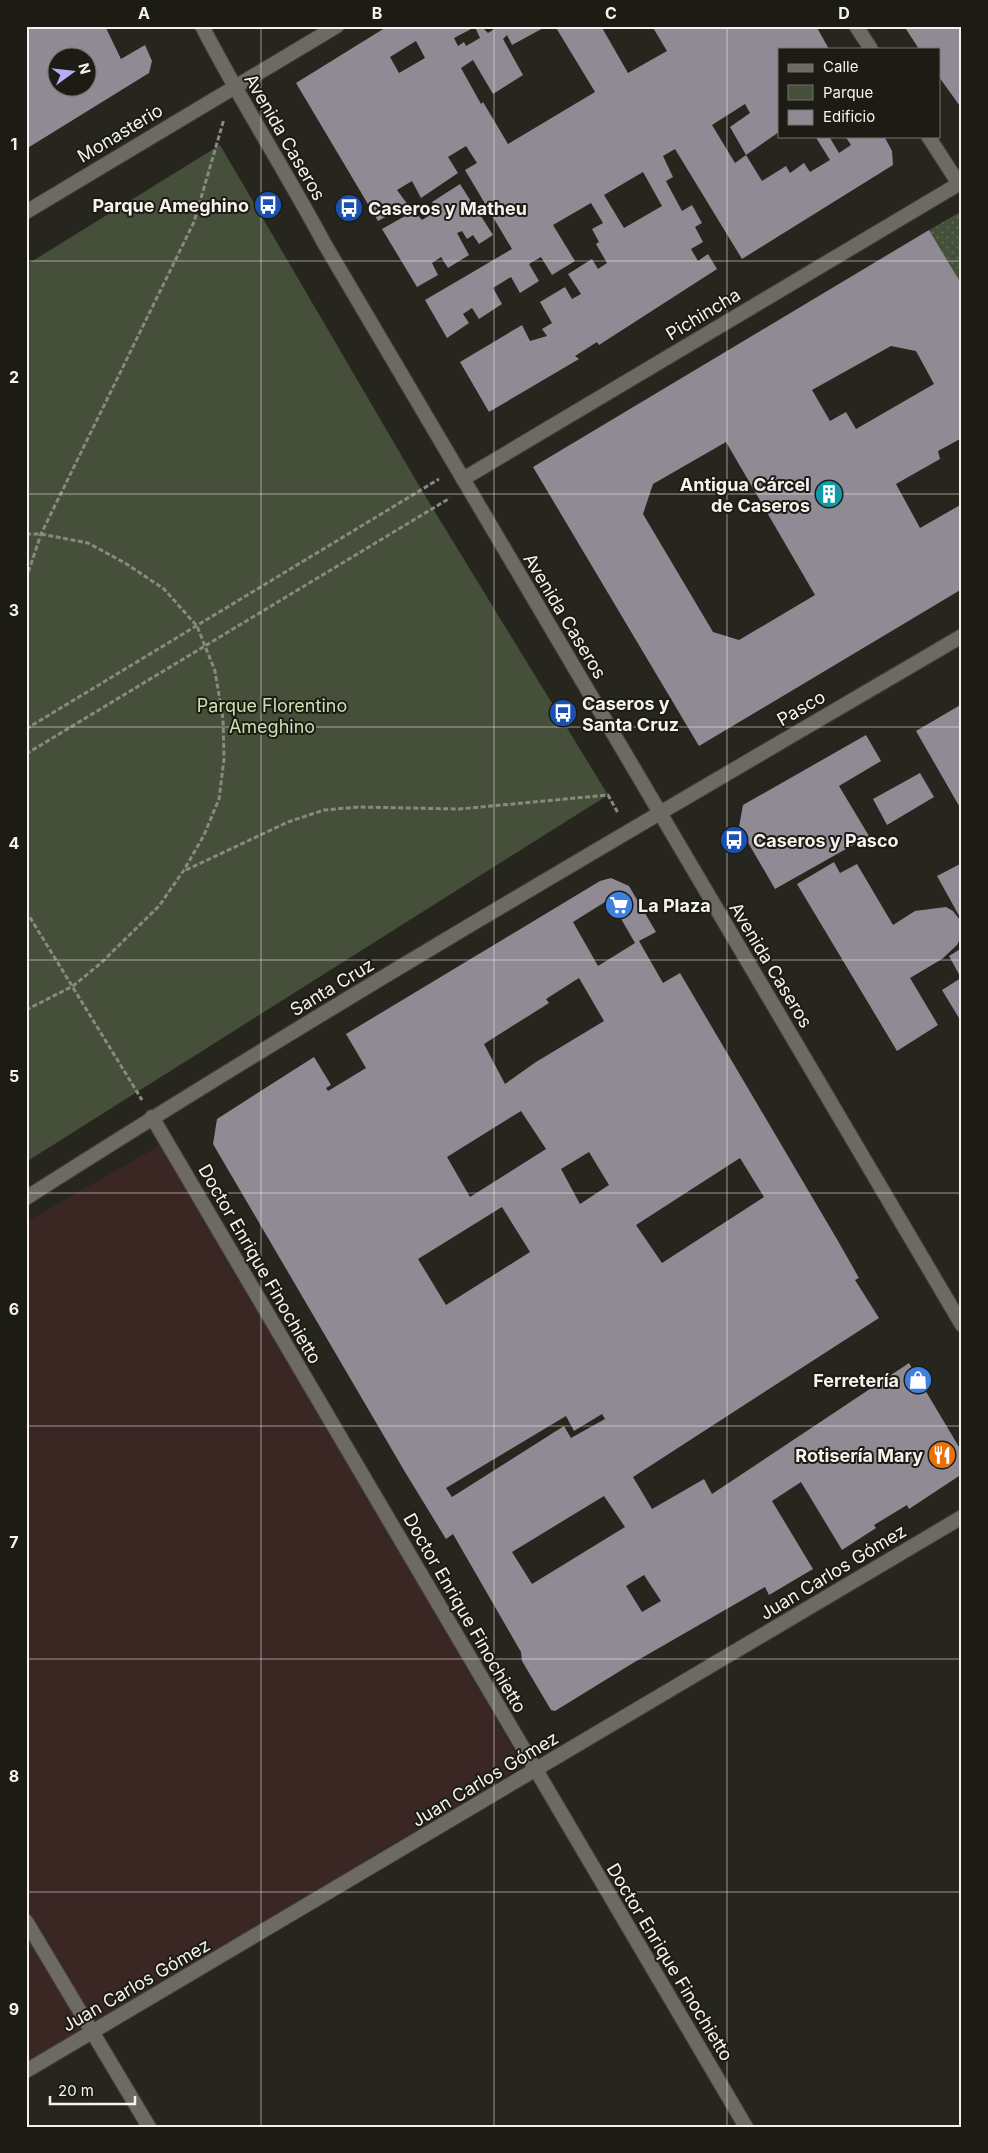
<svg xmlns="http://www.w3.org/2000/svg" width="988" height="2153" font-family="Inter,sans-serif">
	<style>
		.industrial { fill: #3a2723 }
		.grass { fill: url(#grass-dots) }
		.park { fill: #454f39 }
		.building { fill: #8f8a93; fill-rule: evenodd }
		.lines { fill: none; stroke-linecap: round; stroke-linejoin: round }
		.minor-casing { stroke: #42413b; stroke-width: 16 }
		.secondary-casing { stroke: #42413b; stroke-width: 16 }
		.path { stroke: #898882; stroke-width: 3; stroke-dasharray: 5 2.5; stroke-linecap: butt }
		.minor { stroke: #6c6a61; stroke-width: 14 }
		.secondary { stroke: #6c6a61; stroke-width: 14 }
		.grid { fill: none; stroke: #f4f3ee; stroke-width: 1; stroke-opacity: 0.55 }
		.labels { text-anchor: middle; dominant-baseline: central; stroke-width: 4; stroke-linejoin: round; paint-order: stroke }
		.street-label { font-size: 18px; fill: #f4f3ee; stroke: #1d1c14 }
		.poi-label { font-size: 18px; font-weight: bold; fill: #f4f3ee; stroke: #1d1c14; text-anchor: end }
		.park-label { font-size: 18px; fill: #cae2b0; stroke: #1d1c14 }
		.neatline { fill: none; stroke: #f4f3ee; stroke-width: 2 }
		.grid-label { font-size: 16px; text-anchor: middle; font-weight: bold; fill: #f4f3ee }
	</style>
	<defs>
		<pattern id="grass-dots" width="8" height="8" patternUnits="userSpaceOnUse" patternTransform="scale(1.25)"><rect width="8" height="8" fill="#454f39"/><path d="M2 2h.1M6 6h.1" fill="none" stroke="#606956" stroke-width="1.8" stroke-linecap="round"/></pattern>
	</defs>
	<rect width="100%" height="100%" fill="#27261e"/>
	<polygon class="industrial" points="164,1143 523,1766 26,2063 26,1222"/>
	<polygon class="grass" points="962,211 962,285 929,230"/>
	<polygon class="park" points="220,145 421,489 608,795 26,1162 26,265"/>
	<g class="building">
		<path d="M26 26H105L121 59 145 45 152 61 149 73 26 149ZM58 58H88V88H58Z"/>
		<path d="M388 26H481L488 33 499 26H547L512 45 507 35 503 39 523 75 493 94 473 60 461 68 481 104 483 102 508 144 595 92 555 26H601L628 73 667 51 652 26H816L829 49H779V132L746 155 730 127 750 113 745 104 712 125 735 163 746 155 762 181 786 166 790 173 804 163 810 172 830 160 815 136H832L830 138 839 153 851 145 845 136H884L892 151 893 165 742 259 675 149 663 156 673 177 666 181 668 185 682 211 692 205 702 223 695 227 703 242 691 249 698 261 708 254 717 269 599 345 597 342 575 356 579 359 489 412 460 362 522 325 530 341 547 336 542 329 552 323 540 302 565 287 572 299 581 294 568 274 592 259 598 269 607 263 596 244 599 242 592 229 603 223 591 203 553 225 575 261 552 275 541 257 529 264 539 281 520 293 511 277 493 288 502 304 479 319 472 308 463 314 469 323 447 338 425 300 512 249 465 170 477 163 466 146 448 157 458 173 421 198 412 181 397 190 408 205 378 221 296 83ZM475 27 480 38 466 46 464 42 458 46 454 38ZM416 41 425 58 399 73 390 57ZM643 172 662 206 624 228 604 195Z"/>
		<polygon points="904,26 962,26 962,109 939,77 939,49 919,49"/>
		<polygon points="460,184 472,203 470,206 476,216 479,213 493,235 479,244 473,235 467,239 462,231 457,233 469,255 448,268 441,257 432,263 438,275 417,287 382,229 414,211 422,220 438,210 432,202"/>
		<path d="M929 230 962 285V438L938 451 940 459 896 484 920 528 962 504V589L699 746 533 467ZM891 346 916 351 934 384 856 429 846 412 830 421 812 390ZM726 442 815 595 739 640 713 632 643 514 653 484Z"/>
		<polygon points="962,704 962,811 916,731"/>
		<polygon points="866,735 881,761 839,786 869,836 775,889 739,827 743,805"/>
		<polygon points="920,773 934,797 887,825 873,799"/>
		<polygon points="834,862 840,873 857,864 893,925 915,911 946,907 953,911 960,920 962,936 957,945 942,959 910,978 938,1025 897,1051 797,884"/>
		<polygon points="962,863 962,921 937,876"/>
		<path d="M611 878 629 886 656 932 639 941 663 983 680 973 838 1241 859 1278 855 1280 879 1318 633 1477 652 1509 704 1479 712 1494 909 1363 962 1452V1474L909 1509 907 1505 874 1525 876 1528 842 1550 801 1482 772 1501 813 1569 769 1595 765 1587 633 1663 555 1711 551 1710 522 1661 521 1652 453 1534 446 1539 405 1472 213 1144 217 1119 314 1057 331 1085 326 1088 328 1091 366 1068 346 1034 600 881ZM605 902 612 903 635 943 598 966 573 922ZM579 978 604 1021 536 1062 505 1084 484 1044 549 1003 546 999ZM521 1111 546 1149 470 1197 447 1157ZM589 1152 609 1185 580 1204 561 1169ZM740 1158 764 1197 662 1263 636 1225ZM502 1207 530 1252 446 1305 418 1259ZM602 1414 605 1419 571 1438 564 1426 452 1497 446 1488 566 1416 574 1431ZM604 1496 625 1527 532 1584 512 1552ZM644 1575 661 1601 642 1612 626 1586Z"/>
		<polygon points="962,948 962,1023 942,990 961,978 949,956"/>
	</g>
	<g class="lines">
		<defs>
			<g id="minor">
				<polyline points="856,26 871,49"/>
				<polyline points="928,136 959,184"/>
				<polyline points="26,212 337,26"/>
				<polyline points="463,479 962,182"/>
				<polyline points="152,1117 746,2127"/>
				<path d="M26 1198C333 1002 648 820 962 636"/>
				<polyline points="26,1921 149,2127"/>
				<polyline points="26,2071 962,1517"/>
			</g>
			<path id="secondary" d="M202 26C240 100 285 170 324 243L962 1325"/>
		</defs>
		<use href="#minor" class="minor-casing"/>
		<use href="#secondary" class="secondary-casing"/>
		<g class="path">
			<polyline points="26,534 41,534 88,543 125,563 164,589 197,626 215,671 223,719 224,759 219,799 204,835 184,870 159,906 101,963 73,986 26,1010"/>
			<polyline points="26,579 41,534 194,222 224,119"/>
			<polyline points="26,729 439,479"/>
			<polyline points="26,754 450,498"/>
			<polyline points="186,870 288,822 324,810 359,807 459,809 608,795 618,813"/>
			<polyline points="26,911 142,1100"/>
		</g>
		<use href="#minor" class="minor"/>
		<use href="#secondary" class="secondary"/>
	</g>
	<path class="grid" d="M261 26V2127M494 26V2127M727 26V2127M26 261H962M26 494H962M26 727H962M26 960H962M26 1193H962M26 1426H962M26 1659H962M26 1892H962"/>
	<defs>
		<symbol id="bus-disc" viewBox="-11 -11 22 22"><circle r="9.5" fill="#1a4fb4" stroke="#1d1c14"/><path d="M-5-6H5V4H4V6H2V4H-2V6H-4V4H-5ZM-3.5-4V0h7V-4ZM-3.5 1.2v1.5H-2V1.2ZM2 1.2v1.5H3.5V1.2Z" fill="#fff"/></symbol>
		<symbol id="building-disc" viewBox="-11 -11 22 22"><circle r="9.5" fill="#0f9aa8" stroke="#1d1c14"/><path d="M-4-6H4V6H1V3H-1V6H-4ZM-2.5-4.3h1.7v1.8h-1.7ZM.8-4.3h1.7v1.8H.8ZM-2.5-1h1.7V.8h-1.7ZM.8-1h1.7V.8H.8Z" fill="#fff"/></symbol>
		<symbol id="supermarket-disc" viewBox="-11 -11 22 22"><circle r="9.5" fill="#3f7fe0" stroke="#1d1c14"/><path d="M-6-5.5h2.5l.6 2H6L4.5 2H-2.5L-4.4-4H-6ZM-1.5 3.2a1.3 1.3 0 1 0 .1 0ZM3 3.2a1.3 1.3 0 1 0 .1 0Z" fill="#fff"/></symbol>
		<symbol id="shop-disc" viewBox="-11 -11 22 22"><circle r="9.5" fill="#3f7fe0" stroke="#1d1c14"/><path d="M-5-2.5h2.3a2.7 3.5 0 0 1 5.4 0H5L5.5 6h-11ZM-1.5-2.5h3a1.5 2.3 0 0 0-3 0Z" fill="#fff"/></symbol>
		<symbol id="restaurant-disc" viewBox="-11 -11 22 22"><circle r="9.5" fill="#e8710a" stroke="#1d1c14"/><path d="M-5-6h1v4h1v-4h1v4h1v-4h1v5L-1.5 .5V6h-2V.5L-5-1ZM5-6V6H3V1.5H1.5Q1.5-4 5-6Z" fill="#fff"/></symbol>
	</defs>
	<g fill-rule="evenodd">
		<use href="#bus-disc" x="252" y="189" width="32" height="32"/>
		<use href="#bus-disc" x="333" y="192" width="32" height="32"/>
		<use href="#building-disc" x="813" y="478" width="32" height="32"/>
		<use href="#bus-disc" x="547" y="697" width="32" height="32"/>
		<use href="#bus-disc" x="718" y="824" width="32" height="32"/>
		<use href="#supermarket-disc" x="603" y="889" width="32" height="32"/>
		<use href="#shop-disc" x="902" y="1364" width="32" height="32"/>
		<use href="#restaurant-disc" x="926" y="1439" width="32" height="32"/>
	</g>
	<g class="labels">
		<g class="street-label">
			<text transform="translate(120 133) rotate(-31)">Monasterio</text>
			<text transform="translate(285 137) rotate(60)">Avenida Caseros</text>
			<text transform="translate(703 314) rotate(-31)">Pichincha</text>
			<text transform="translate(565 616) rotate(59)">Avenida Caseros</text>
			<text transform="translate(801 708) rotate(-30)">Pasco</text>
			<text transform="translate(771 965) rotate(59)">Avenida Caseros</text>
			<text transform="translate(332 987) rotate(-31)">Santa Cruz</text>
			<text transform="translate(260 1264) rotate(60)">Doctor Enrique Finochietto</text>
			<text transform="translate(833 1572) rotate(-31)">Juan Carlos Gómez</text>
			<text transform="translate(465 1613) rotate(60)">Doctor Enrique Finochietto</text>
			<text transform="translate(485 1779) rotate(-31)">Juan Carlos Gómez</text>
			<text transform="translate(670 1962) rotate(59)">Doctor Enrique Finochietto</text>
			<text transform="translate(136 1985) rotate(-30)">Juan Carlos Gómez</text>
		</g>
		<g class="poi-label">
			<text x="249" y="205">Parque Ameghino</text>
			<text x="368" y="208" text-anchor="start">Caseros y Matheu</text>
			<text x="810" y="484">Antigua Cárcel<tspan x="810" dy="21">de Caseros</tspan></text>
			<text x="582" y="703" text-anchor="start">Caseros y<tspan x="582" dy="21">Santa Cruz</tspan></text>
			<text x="753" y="840" text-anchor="start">Caseros y Pasco</text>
			<text x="638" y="905" text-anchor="start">La Plaza</text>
			<text x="899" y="1380">Ferretería</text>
			<text x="923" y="1455">Rotisería Mary</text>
		</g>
		<g class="park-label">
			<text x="272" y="705">Parque Florentino<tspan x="272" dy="21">Ameghino</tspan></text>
		</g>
	</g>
	<rect width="988" height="2153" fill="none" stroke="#1d1c14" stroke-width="55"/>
	<rect x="778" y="48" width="162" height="90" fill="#1d1c14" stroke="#73726b"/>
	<rect x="788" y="64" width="25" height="8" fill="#6c6a61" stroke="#73726b"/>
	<text x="823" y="72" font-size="15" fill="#f4f3ee">Calle</text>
	<rect x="788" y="85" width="25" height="15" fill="#454f39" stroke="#73726b"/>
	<text x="823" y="98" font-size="15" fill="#f4f3ee">Parque</text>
	<rect x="788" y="110" width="25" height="15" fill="#8f8a93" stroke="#73726b"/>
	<text x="823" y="122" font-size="15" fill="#f4f3ee">Edificio</text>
	<g transform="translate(72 72) rotate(75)"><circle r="24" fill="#1d1c14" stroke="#73726b"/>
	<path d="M0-4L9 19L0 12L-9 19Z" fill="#b7abf8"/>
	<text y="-8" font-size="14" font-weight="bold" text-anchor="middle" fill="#f4f3ee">N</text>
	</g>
	<path d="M50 2096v8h85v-8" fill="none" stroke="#f4f3ee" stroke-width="2.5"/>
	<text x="58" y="2096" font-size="15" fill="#f4f3ee" stroke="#1d1c14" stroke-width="4" paint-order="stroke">20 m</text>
	<rect x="28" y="28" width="932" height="2098" class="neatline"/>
	<g class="grid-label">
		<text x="144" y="19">A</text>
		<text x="377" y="19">B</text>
		<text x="611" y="19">C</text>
		<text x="844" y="19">D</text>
		<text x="14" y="150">1</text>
		<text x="14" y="383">2</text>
		<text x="14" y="616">3</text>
		<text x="14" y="849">4</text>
		<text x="14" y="1082">5</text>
		<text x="14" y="1315">6</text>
		<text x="14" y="1548">7</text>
		<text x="14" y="1782">8</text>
		<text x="14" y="2015">9</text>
	</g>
</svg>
